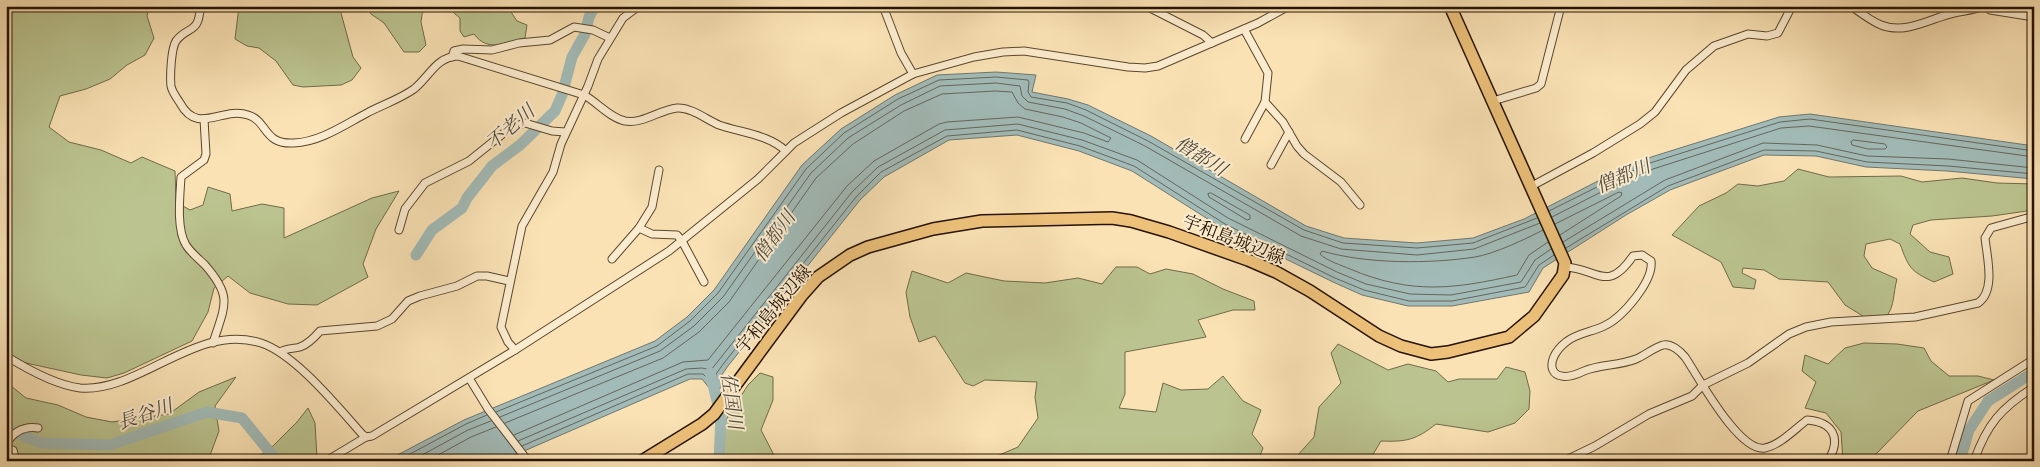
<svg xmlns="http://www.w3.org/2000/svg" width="2040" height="467" font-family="'EB Garamond','Noto Serif JP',serif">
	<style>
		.green { fill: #bbc490; stroke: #706b48 }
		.water { fill: #a2bbb8; stroke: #70776e }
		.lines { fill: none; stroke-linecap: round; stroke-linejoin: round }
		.shore { stroke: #64665c; stroke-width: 1 }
		.river { stroke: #a2bbb8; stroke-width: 11 }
		.street-casing { stroke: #5a462d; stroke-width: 9 }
		.primary-casing { stroke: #251200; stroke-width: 14 }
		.street { stroke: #fceccf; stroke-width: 7 }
		.primary { stroke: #edc17a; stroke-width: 11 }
		.labels { text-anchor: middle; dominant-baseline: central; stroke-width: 4; stroke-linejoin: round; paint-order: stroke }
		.street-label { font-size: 18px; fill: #251200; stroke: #fceccf }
		.water-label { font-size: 19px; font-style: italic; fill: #514d40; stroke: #fceccf }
	</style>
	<rect width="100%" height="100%" fill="#fae2b5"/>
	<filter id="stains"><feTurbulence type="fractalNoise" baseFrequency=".004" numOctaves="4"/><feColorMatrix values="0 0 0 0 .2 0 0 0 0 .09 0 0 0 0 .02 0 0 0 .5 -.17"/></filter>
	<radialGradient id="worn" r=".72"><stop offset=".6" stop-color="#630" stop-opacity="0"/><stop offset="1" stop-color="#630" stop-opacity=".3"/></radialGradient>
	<g class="green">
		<polygon points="6,6 149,6 147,16 154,38 145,55 127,65 110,79 86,89 60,96 49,127 69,142 101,150 131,163 142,157 175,171 176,202 190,210 203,205 208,187 230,194 232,211 262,204 284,208 284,238 372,198 399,191 376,229 363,264 368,277 317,305 288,304 250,293 228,276 214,288 208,312 192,341 124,373 107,378 81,375 17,361 6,351"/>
		<polygon points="239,6 343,6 341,13 353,57 361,68 352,80 341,85 303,87 293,85 276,61 259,48 247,46 235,39"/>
		<polygon points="366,6 425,6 423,8 421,22 426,45 419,52 404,52 384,23 371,14"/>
		<path d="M449 6H507L517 21 527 25 525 38C505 42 488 53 474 34L464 37 460 31V18L454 13Z"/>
		<path d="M1798 169 1829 177 1901 176 1922 182 1962 178 1997 183 2034 184V210L1992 216 1931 220 1913 225 1910 234 1930 252 1949 257 1953 274 1934 282C1910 271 1909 268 1900 244L1890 239 1866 244 1864 256 1872 268 1897 279C1893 293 1895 306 1886 317L1866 318 1845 305 1828 282 1779 279 1764 270 1743 268 1742 273 1756 280 1754 289 1733 287 1721 262 1672 235 1699 206 1726 193 1738 184 1758 186 1784 181Z"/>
		<polygon points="1116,267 1137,267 1150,274 1166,269 1193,274 1223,289 1254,301 1255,310 1233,310 1198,320 1206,337 1125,352 1125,394 1119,408 1156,412 1163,383 1181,390 1208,389 1223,376 1243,401 1261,410 1252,434 1263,448 1258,461 959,461 964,455 990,459 1018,447 1038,418 1035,397 1037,382 985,380 973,386 965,383 935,336 919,342 910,317 906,292 912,271 948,283 966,273 1004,281 1045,283 1078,278 1102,284"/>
		<polygon points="1864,343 1897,344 1924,348 1931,361 1949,376 1978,376 1994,380 1918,411 1876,454 1874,461 1843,461 1841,432 1826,413 1805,408 1816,382 1802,371 1805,355 1828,364 1845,348"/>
		<path d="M1338 344 1388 370 1408 364 1436 371 1448 382 1459 379H1497L1506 367 1525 372 1530 391 1529 409 1515 423 1488 432 1436 424C1416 440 1406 442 1381 441L1369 461H1295L1297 456 1314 437 1319 407 1341 383 1331 353Z"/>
		<polygon points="760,373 773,377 773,400 761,430 777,461 718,461 715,449 728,416 748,385"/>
		<polygon points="236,377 215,406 219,431 209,458 219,461 6,461 6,382 26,398 58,405 86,417 112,422 169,414 199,392"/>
		<polygon points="308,408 315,423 317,458 314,461 247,461 267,452 297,422"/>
	</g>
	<polygon class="water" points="996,72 1036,75 1032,92 1068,99 1088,105 1151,136 1306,226 1344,238 1417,243 1473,238 1524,219 1596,182 1648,158 1779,117 1810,114 2034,146 2034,179 1947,171 1866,167 1816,156 1764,155 1670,190 1626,215 1543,268 1529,292 1452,306 1408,306 1362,295 1333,282 1222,228 1132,171 1079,151 1017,135 949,140 884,177 860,200 728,366 721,376 721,388 710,389 702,379 690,379 501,461 386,461 464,420 655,341 687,317 714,290 802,165 841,129 895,95 937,75"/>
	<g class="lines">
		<g class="shore">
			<polygon points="1854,140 1885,144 1887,147 1885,149 1868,149 1852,145 1851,142"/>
			<polygon points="1211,193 1250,215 1250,219 1247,220 1209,197 1208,194"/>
			<polyline points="1549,211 1599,186 1650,163 1780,122 1810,119 2034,151"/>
			<polyline points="1552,217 1601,192 1653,169 1781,128 1809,126 2034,157"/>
			<polyline points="1555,224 1619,192 1622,193 1621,196 1560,235"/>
			<path d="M1543 230C1526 239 1494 254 1475 257 1430 264 1366 264 1322 251L1320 254C1327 261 1341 265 1350 269 1412 295 1454 289 1517 275L1529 255 1548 242"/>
			<polyline points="1563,242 1665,180 1763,143 1817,145 1867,156 1948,159 2034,168"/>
			<polyline points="1566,248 1668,186 1764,150 1816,151 1867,162 1948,166 2034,174"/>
			<polyline points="496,412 657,346 690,321 718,293 806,169 844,133 898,99 939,80 996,77 1028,80 1029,82 1028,92 1031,97 1067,103 1086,110 1148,141 1304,230 1343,243 1417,248 1473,243 1537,218"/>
			<polyline points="500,417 660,351 694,326 723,297 811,173 848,138 901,105 940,86 996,83 1020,86 1022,96 1028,102 1065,109 1084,116 1145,146 1301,236 1341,249 1417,255 1474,249 1540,223"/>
			<polyline points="505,423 663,358 699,332 729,302 816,178 853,144 904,111 942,94 995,91 1012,92 1018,103 1025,109 1063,117 1081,123 1111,138 1108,142 1084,133 1018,117 947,122 939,124 874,161 847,186 708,360 683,362 514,435"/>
			<polyline points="518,441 686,369 702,368 711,370 852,192 878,167 945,130 1018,124 1082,140 1137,160 1228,218 1337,272 1366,284 1410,294 1451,295 1521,282 1535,260 1551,249"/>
			<polyline points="522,446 688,374 703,374 712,383 715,383 716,374 724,363 856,197 881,172 947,136 1017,130 1080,146 1134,166 1225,224 1335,278 1364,290 1409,301 1452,301 1525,287 1539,265 1554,255"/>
			<polyline points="397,461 466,424 487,415"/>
			<polyline points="411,461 468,430 491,421"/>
			<polyline points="427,461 471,437 496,427"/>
		</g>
		<g class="river">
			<polyline points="416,255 432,230 462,208 467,198 492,166 520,145 555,111 562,95 572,57 585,34 589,17 595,6"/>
			<polyline points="710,373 721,417 719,461"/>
			<polyline points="6,429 41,443 110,445 207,412 242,418 277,461"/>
			<polyline points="1960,461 1969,430 1988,401 2034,372"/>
		</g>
		<defs>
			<g id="street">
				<path d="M200 6C200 34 187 26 176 41 171 49 170 77 171 86 172 92 177 98 180 103 198 136 222 106 248 115 268 121 263 145 294 143 320 142 344 125 367 113 382 105 400 99 414 89 430 76 436 57 458 56L584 95C597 102 610 118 625 121 643 124 659 110 677 108 691 107 707 120 719 125 742 133 767 134 786 151"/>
				<polyline points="883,6 901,53 913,74"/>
				<polyline points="1146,6 1203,35 1212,43"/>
				<path d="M1851 6C1861 13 1871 21 1881 25 1906 35 1931 18 1954 13 1964 11 1974 10 1985 6"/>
				<polyline points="1986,6 1990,10 2034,17"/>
				<polyline points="1244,29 1268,73 1265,102 1283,122 1297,146 1304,154 1341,182 1360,205"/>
				<polyline points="452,57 454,51 463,49 492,50 519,43 550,40 574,27 593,30 610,38"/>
				<polyline points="1493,101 1536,88 1541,84 1561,6"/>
				<path d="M204 119 206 154 204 160 181 177C180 195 176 229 186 245 191 253 199 259 205 265 233 297 225 305 213 343"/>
				<polyline points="1245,139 1265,102"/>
				<polyline points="1271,165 1289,132"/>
				<polyline points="1530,187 1593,153 1640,124 1655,112 1686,70 1714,46 1748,34 1767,36 1778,33 1792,6"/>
				<polyline points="639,228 652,234 677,235 682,241 704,282"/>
				<polyline points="399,230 405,209 425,183 469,161 510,128 525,123 552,131 565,132"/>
				<polyline points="612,259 639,228 652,207 659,170"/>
				<path d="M1565 267C1597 268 1607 294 1633 256L1642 255 1651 261C1654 281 1622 318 1604 326 1592 332 1577 333 1566 342 1542 361 1549 388 1584 371 1600 364 1619 366 1636 359 1644 356 1653 348 1663 345 1671 343 1680 351 1685 357 1698 376 1739 453 1765 448 1780 445 1795 429 1807 420 1833 422 1842 438 1828 461"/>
				<polyline points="515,350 508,342 501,327 522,226 553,172 561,144 588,86 598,59 623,18 639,6"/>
				<path d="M280 352C286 348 293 349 300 347 308 344 315 337 320 331L377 326 392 319 408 301 420 296 457 286 477 276H487L509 281"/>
				<path d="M6 356C27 369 55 385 80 388 139 393 197 322 261 343 295 354 338 407 362 434L366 437"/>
				<polyline points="469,378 488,409 528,461"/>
				<path d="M6 444C14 431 24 426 38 428"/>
				<polyline points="6,448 13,450 16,461"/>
				<polyline points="326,461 366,437 372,436 515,350 669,251 758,179 794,143 841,113 913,74 974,57 1003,52 1024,51 1128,67 1145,68 1158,66 1258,23 1289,6"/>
				<path d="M1564 461 1595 446 1649 414 1692 396 1703 385 1748 363 1789 334 1806 327 1831 322 1915 317 1978 303C1996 291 1987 257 1985 238L1991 228 2034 216"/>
				<polyline points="1950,461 1968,401 2034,359"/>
				<path d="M1974 461C1987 424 2001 408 2034 387"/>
			</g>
			<polyline id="primary" points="642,461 702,424 714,414 802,295 818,277 850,255 868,247 933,229 982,221 1112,218 1131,221 1169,232 1248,260 1276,272 1310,291 1379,336 1401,346 1431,354 1448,352 1509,337 1534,316 1563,275 1565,263 1450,6"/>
		</defs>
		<use href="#street" class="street-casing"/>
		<use href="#primary" class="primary-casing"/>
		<use href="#street" class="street"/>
		<use href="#primary" class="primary"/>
	</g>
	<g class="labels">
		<g class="street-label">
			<text transform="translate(1234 239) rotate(21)">宇和島城辺線</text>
			<text transform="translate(773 309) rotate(-51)">宇和島城辺線</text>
		</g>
		<g class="water-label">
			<text transform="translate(510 127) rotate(-41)">不老川</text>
			<text transform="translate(1201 156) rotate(32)">僧都川</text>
			<text transform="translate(1623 176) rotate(-23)">僧都川</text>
			<text transform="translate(774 236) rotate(-54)">僧都川</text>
			<text transform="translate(732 401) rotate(82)">佐国川</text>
			<text transform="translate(145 414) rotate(-19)">長谷川</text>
		</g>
	</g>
	<rect width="2040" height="467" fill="none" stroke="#fae2b5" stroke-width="25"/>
	<rect x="8" y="8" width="2025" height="452" fill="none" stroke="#251200" stroke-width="2.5"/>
	<rect x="12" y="12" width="2015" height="442" fill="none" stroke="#251200"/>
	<rect width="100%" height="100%" filter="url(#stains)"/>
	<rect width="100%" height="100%" fill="url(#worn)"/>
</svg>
